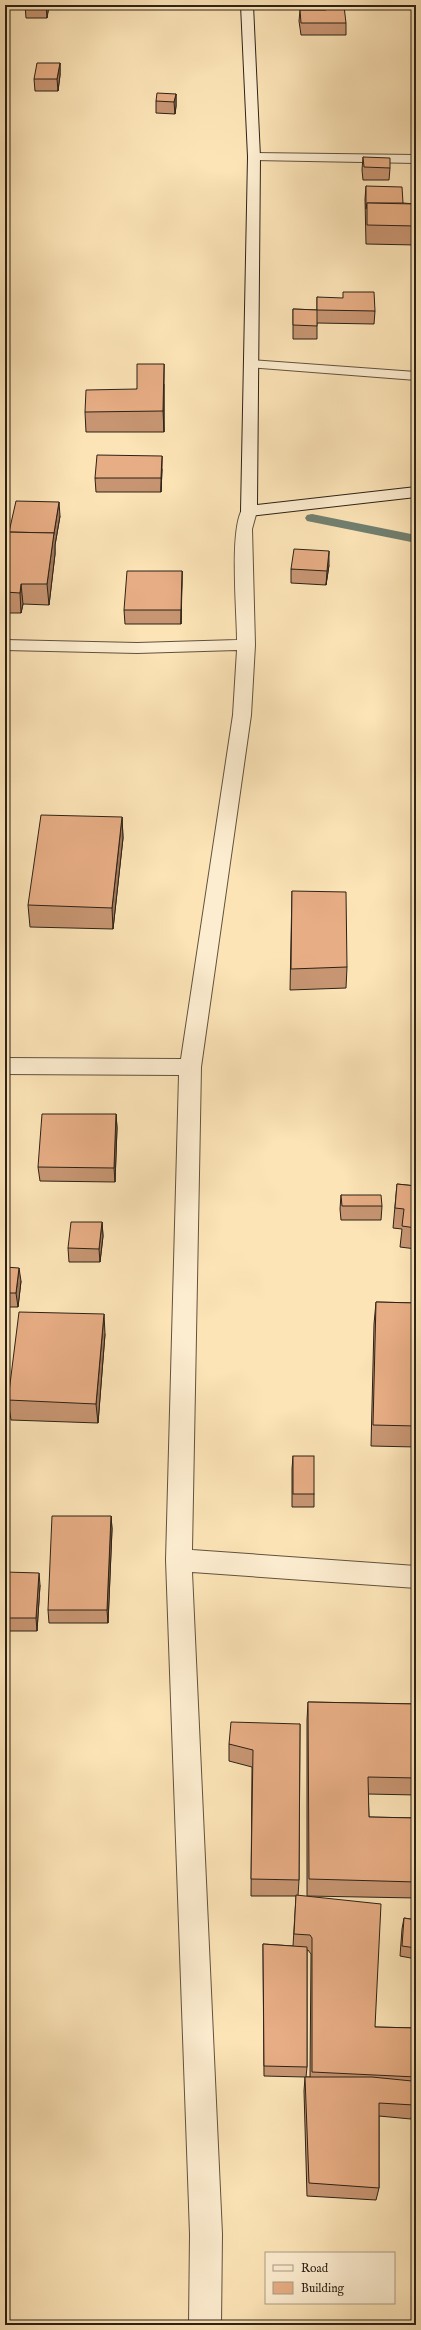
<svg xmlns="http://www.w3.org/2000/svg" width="421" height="2330" font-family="'IM FELL English',serif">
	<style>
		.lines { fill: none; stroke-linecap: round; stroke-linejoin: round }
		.stream { fill: #718070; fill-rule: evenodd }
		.street-casing { stroke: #61523e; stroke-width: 2 }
		.secondary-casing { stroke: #2d2216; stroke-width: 2 }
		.street { fill: #fdedd0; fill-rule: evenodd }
		.secondary { fill: #fdedd0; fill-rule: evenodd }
		.wall { fill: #c79572; stroke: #2d2216; fill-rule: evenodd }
		.shaded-wall { fill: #a2795c; stroke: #2d2216 }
		.building { fill: #e7ad84; stroke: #2d2216 }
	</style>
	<rect width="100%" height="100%" fill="#fce4b7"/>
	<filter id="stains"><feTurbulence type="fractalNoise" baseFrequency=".005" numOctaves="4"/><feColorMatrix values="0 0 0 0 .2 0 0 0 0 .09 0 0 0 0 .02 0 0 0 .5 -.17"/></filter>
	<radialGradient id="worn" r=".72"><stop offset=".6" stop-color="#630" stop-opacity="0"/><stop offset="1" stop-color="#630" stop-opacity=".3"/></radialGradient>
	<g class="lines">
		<polygon class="stream" points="312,514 416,535 416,543 307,521 305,518 307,515"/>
		<defs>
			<g id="street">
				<polygon points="254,153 416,155 416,163 250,160 248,157"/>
				<polygon points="251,360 416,372 416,380 246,367 244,364"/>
				<path d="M249 506 255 508 257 511 252 529 255 645 251 715 201 1067 192 1550 416 1566V1588L192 1572 222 2234 221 2325H189L190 2234 166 1560 179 1075 5 1074V1058L181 1059 233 715 237 650 137 653 5 650V640L137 643 237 640C237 612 229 528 243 508Z"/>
			</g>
			<polygon id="secondary" points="241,5 253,5 260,157 257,505 416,487 416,497 249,516 243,514 241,511 248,157"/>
		</defs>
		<use href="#street" class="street-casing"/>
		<use href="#secondary" class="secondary-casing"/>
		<use href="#street" class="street"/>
		<use href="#secondary" class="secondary"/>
	</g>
	<g class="wall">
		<polygon points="25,5 49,5 47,18 26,18"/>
		<polygon points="326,6 346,23 346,35 301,35 299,21 300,10 326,10"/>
		<polygon points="60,63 60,75 58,91 35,91 34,79"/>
		<polygon points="176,94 176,106 175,114 156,113 156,101"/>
		<polygon points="363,157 390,168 389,180 363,180 362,170"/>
		<polygon points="366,186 403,203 416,204 416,245 366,244 365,199"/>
		<polygon points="317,297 375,311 374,324 317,323 317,339 293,339 293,309 317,310"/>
		<polygon points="164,384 164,432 86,432 85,412 137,389"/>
		<polygon points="162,469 161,492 96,492 95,478"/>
		<polygon points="60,516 55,545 55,554 49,605 23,604 21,613 5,613 5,532 9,532"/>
		<polygon points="329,565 326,585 291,583 291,569"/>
		<polygon points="182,571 181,624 125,624 124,610"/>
		<polygon points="122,817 123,838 113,929 30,927 28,905"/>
		<polygon points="292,891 347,967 346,988 290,990"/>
		<polygon points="116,1114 117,1128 115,1182 40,1181 38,1167"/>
		<polygon points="397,1184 416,1186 416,1249 400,1247 402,1229 393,1228"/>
		<polygon points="341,1195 382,1206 381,1220 341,1220 340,1209"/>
		<polygon points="102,1222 103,1236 100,1262 69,1262 68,1248"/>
		<polygon points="5,1267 21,1281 18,1307 5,1307"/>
		<polygon points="376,1302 416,1303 416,1447 371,1446 374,1324"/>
		<polygon points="105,1334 98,1423 11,1420 8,1400"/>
		<polygon points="293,1456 314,1494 314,1507 292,1507 292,1469"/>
		<polygon points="111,1516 112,1529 108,1623 49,1623 48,1610"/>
		<polygon points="5,1572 40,1585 37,1631 5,1631"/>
		<polygon points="308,1702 416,1704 416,1795 368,1794 369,1817 416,1818 416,1898 307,1896 307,1720"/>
		<path d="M300 1724 299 1880 298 1896 375 2027 416 2028V2091H413L414 2105 411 2119 379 2116V2188L376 2200 307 2196 304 2091 305 2077 264 2076 263 1954V1944L293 1946 296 1896H251L252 1767 229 1761V1744ZM307 1950H308L311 1954 310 2077H306L307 2067Z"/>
		<polygon points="404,1918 416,1920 416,1959 400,1956 402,1929"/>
	</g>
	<g class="shaded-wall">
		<polygon points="46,5 49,5 47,18"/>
		<polygon points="60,63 60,75 58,91 57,79"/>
		<polygon points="176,94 176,106 175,114 174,102"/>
		<polygon points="164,364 164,432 163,411"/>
		<polygon points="162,456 162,469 161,492 161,478"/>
		<polygon points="59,502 60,516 55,545 55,554 49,605 47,584 53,539"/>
		<polygon points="329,551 329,565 326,585 327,571"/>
		<polygon points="182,571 182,585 181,624 181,610"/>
		<polygon points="21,584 23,604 21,613 20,593"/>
		<polygon points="122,817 123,838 113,929 112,908"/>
		<polygon points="116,1114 117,1128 115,1182 114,1168"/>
		<polygon points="102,1222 103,1236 100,1262 99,1249"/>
		<polygon points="19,1268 21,1281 18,1307 16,1293"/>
		<polygon points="104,1314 105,1334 98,1423 96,1404"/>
		<polygon points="111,1516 112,1529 108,1623 107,1610"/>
		<polygon points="39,1573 40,1585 37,1631 36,1618"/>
	</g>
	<g class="building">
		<polygon points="326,6 344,6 346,23 301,23 300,10 326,10"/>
		<polygon points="37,63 60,63 57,79 34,79"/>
		<polygon points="157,93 176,94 174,102 156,101"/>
		<polygon points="363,157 390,158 390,168 364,167"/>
		<polygon points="366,186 402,187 403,203 367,203 366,209"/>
		<polygon points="367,203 416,204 416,226 367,225"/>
		<polygon points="343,292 374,292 375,311 317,310 317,297 343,298"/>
		<polygon points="293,309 317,310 317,326 293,325"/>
		<polygon points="137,364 164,364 163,411 85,412 86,390 137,389"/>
		<polygon points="97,455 162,456 161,478 95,478"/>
		<polygon points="16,501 59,502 54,533 9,532"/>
		<polygon points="5,532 54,533 47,584 21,584 20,593 5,592"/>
		<polygon points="294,549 329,551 327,571 291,569"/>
		<polygon points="127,571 182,571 181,610 124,610"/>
		<polygon points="41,815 122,817 112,908 28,905"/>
		<polygon points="292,891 346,892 347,967 291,969"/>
		<polygon points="42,1114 116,1114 114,1168 38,1167"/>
		<polygon points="397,1184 416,1186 416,1228 402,1226 404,1209 395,1208"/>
		<polygon points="341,1195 381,1195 382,1206 342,1206"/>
		<polygon points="71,1222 102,1222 99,1249 68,1248"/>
		<polygon points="5,1267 19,1268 16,1293 5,1293"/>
		<polygon points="376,1302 416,1303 416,1426 373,1425"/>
		<polygon points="19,1312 104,1314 96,1404 8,1400"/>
		<rect x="293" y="1456" width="21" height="38"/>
		<polygon points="52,1516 111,1516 107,1610 48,1610"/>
		<polygon points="5,1572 39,1573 36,1618 5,1618"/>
		<polygon points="308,1702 416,1704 416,1778 368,1777 369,1817 416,1818 416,1882 309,1879"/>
		<polygon points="231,1722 300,1724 299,1880 251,1879 253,1750 229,1744"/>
		<polygon points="296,1895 381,1904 375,2027 416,2028 416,2077 312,2072 312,1938 310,1935 294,1934"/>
		<polygon points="404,1918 416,1920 416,1948 402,1946"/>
		<polygon points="263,1944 307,1947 307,2067 264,2066"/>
		<polygon points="305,2077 372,2077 412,2081 414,2105 379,2103 379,2188 309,2183"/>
	</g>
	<rect width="421" height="2330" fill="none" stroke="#fce4b7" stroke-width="20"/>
	<rect x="6" y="6" width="409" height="2318" fill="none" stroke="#2d2216" stroke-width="2"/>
	<rect x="10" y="10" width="401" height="2310" fill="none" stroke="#2d2216"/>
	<rect x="265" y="2252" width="130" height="52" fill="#fdedd0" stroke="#aa9c86"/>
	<rect x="273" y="2265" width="20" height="6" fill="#fdedd0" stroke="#aa9c86"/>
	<text x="301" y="2272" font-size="12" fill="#2d2216">Road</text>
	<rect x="273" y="2282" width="20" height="12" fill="#e7ad84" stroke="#aa9c86"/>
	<text x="301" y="2292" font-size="12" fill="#2d2216">Building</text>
	<rect width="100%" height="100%" filter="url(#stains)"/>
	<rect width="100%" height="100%" fill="url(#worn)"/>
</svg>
